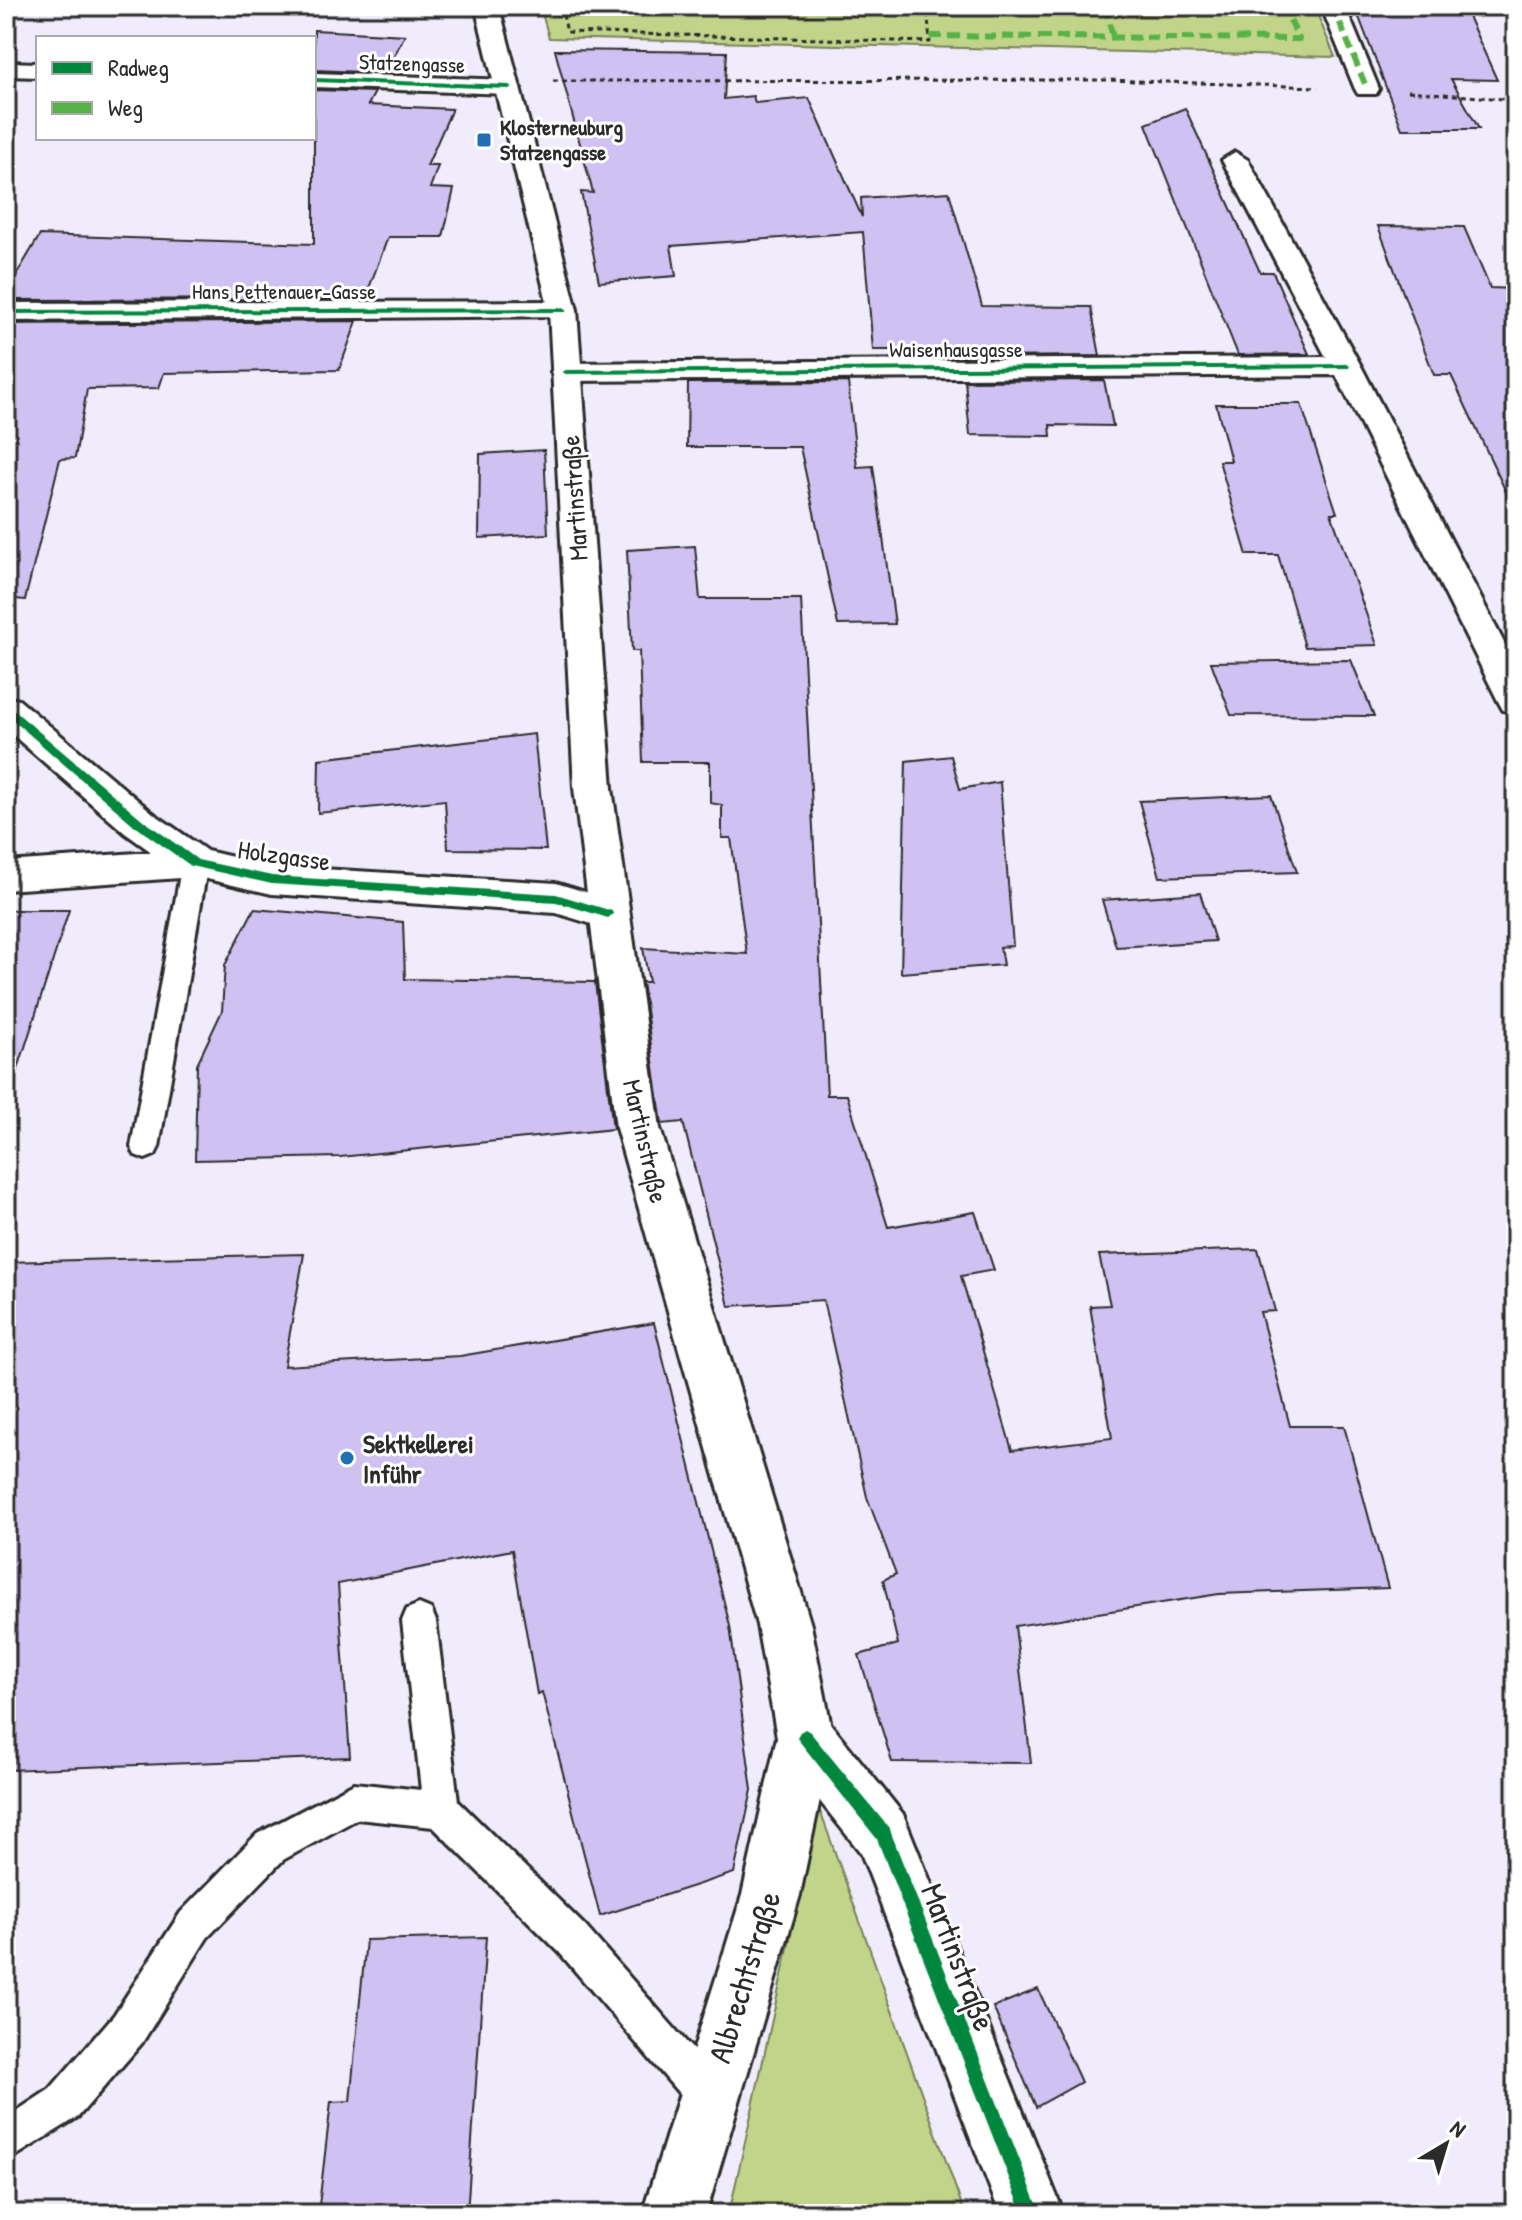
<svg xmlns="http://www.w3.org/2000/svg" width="1522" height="2220" font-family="'Patrick Hand',sans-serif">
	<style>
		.green { fill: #c2d489; stroke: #76805a; stroke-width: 2 }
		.building { fill: #cfc1f2; stroke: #2b2b2b; stroke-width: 2 }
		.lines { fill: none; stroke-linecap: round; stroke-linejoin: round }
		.service-casing { stroke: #2b2b2b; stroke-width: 6 }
		.minor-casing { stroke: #2b2b2b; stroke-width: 6 }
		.tertiary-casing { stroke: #2b2b2b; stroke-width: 6 }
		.secondary-casing { stroke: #2b2b2b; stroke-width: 6 }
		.path { stroke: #2b2b2b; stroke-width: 3; stroke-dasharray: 5 4; stroke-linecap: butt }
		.service { fill: #fff; fill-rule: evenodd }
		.minor { fill: #fff; fill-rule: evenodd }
		.tertiary { fill: #fff; fill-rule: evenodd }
		.secondary { fill: #fff; fill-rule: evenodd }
		.quiet { stroke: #56b246; stroke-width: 6; stroke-dasharray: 12 6; stroke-linecap: butt }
		.cycleway-casing { stroke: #fff; stroke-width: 5 }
		.cycleway { fill: #00873e; fill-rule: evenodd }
		.poi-dot { fill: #1f6fb2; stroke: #fff; stroke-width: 3 }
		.labels { text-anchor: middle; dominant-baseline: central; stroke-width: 6; stroke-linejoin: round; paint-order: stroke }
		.far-street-label { font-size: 22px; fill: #2b2b2b; stroke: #fff }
		.far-poi-label { font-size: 22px; font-weight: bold; fill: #2b2b2b; stroke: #fff; text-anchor: start }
		.street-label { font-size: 26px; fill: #2b2b2b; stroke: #fff }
		.poi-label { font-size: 26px; font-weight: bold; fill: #2b2b2b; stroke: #fff; text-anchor: start }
		.near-street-label { font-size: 32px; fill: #2b2b2b; stroke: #fff }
	</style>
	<rect width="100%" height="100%" fill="#f1ecfb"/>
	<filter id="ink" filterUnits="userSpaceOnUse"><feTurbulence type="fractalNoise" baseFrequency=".0125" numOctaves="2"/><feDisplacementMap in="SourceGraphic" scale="16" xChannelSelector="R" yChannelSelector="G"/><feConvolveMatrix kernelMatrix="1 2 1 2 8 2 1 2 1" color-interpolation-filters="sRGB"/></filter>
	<g filter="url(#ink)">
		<g class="green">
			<polygon points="540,6 1314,6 1335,57 549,38"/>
			<polygon points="819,1808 965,2214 729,2214"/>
		</g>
		<g class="building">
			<polygon points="1357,12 1467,14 1497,80 1451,79 1479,129 1402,129"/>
			<polygon points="314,30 405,35 385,73 314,70"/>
			<polygon points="555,50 727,52 724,99 753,96 755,103 809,98 862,217 861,198 949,192 982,306 1091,307 1100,356 962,357 962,350 873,350 863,232 671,246 676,276 599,282 581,192 593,193"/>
			<polygon points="314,90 375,92 368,105 452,109 427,166 438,166 430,188 454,189 443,237 388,237 365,299 6,300 6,292 40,235 314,244"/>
			<polygon points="1185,108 1260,272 1273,272 1309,354 1238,355 1146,124"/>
			<polygon points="1378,226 1464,227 1490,288 1516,289 1516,513 1451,375 1434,375"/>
			<polygon points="357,321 339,370 164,373 159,388 87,389 75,458 60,459 25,600 6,598 6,324"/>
			<polygon points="1104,380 1113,426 1050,425 1051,436 970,435 965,381"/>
			<polygon points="848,382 857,467 873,466 895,624 838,625 800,447 687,447 688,383"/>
			<polygon points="1216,404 1301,404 1337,513 1331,513 1377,645 1305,647 1278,555 1247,555 1219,461 1231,461"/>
			<polygon points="544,450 548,534 479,538 480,454"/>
			<polygon points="695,546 700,599 801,599 827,1095 847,1095 888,1227 975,1212 994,1270 961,1276 1012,1450 1112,1438 1090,1306 1110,1305 1099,1255 1258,1249 1275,1311 1260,1312 1290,1426 1344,1426 1388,1588 1219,1594 1015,1626 1031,1763 892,1762 859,1655 898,1644 883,1580 896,1574 867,1497 823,1300 729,1306 683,1122 662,1124 642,982 649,982 643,948 747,954 731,838 722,838 722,805 710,803 710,762 643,762 639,651 632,651 627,550"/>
			<polygon points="1351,660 1374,716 1231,715 1211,662"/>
			<polygon points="534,734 546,850 448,849 445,800 318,813 319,759"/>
			<polygon points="951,756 960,789 1000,782 1013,946 1000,947 1003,965 901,973 906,761"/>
			<polygon points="1271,795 1297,872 1160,877 1139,801"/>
			<polygon points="1200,893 1215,941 1116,947 1102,900"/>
			<polygon points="254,909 403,922 405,979 595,982 613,1129 340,1157 195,1160 197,1064 222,1011 225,965"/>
			<polygon points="6,910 69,910 17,1072 6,1070"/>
			<polygon points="304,1254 284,1366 460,1356 654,1323 730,1626 752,1790 734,1873 600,1916 542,1692 537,1694 512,1550 338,1584 350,1757 6,1770 6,1262"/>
			<polygon points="486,1937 467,2214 318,2214 331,2102 350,2101 366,1940"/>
			<polygon points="1038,1989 1081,2082 1036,2107 993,2007"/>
		</g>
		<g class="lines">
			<defs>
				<g id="service">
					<polygon points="195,854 204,857 208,863 159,1147 155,1155 145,1159 135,1155 131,1147 182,863 186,857"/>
					<polygon points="419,1604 431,1609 436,1621 458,1801 585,1926 722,2083 728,2097 722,2111 708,2117 694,2111 559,1952 433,1827 357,1819 283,1860 207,1938 142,2043 78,2117 6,2162 6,2118 50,2089 114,2015 181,1912 257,1834 354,1783 421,1790 402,1621 407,1609"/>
				</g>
				<g id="minor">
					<polygon points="1321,6 1345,6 1379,89 1376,94 1358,94 1355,89"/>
					<polygon points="6,62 38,63 38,77 6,76"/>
					<polygon points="314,73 509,80 521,87 509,94 314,87"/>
					<polygon points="1235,152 1248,160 1361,366 1516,666 1516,713 1503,710 1498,701 1336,375 566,381 555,378 551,372 555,366 566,363 1326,357 1222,160"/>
					<polygon points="563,301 573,304 577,310 573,316 6,321 6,303"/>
					<polygon points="195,849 209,853 215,863 209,873 195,877 6,890 6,862"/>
					<polygon points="805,1709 825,1717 903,1814 1064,2214 1000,2214 861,1853 785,1757 777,1737 785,1717"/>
				</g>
				<polygon id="tertiary" points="6,697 19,700 153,813 207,851 272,866 556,883 622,903 628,914 622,925 608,929 556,913 272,894 181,873 125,833 6,729"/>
				<polygon id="secondary" points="475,6 499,6 577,310 612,788 660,1128 811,1625 833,1737 800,1895 706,2214 642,2214 742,1895 777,1737 757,1625 616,1128 574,788 549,310"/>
			</defs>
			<use href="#service" class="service-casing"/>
			<use href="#minor" class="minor-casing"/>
			<use href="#tertiary" class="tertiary-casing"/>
			<use href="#secondary" class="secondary-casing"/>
			<g class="path">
				<polyline points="561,6 567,32 930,42 927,6"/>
				<polyline points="553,81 1107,80 1318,87"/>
				<polyline points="1408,91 1516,100"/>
			</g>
			<use href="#service" class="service"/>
			<use href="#minor" class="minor"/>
			<use href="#tertiary" class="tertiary"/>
			<use href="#secondary" class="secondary"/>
			<g class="quiet">
				<polyline points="1105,6 1113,37"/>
				<polyline points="1333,6 1367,89"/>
				<polyline points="930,36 1299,39 1283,6"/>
			</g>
			<defs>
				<g id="cycleway">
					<polygon points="314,78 509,85 512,87 509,89 314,82"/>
					<polygon points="566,308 566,312 563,312 6,314 6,310"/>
					<polygon points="1346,364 1350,366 1349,368 566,374 562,372 566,370"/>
					<polygon points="6,706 10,707 143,820 198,860 272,876 556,894 612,911 613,914 608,918 556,902 272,884 191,866 135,826 6,714"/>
					<polygon points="805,1729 810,1732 889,1828 1041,2214 1023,2214 877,1839 800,1742 797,1737 800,1732"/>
				</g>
			</defs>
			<use href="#cycleway" class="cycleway-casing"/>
			<use href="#cycleway" class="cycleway"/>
		</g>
	</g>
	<g class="poi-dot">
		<rect x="476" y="132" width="16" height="16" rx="4"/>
		<circle cx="347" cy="1458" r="8"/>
	</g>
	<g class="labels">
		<g class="far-street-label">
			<text transform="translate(412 63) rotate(2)">Statzengasse</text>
			<text x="284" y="291">Hans Pettenauer-Gasse</text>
			<text x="956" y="349">Waisenhausgasse</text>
		</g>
		<g class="far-poi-label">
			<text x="500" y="127">Klosterneuburg<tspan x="500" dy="25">Statzengasse</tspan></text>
		</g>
		<g class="street-label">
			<text transform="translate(574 498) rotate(-94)">Martinstraße</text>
			<text transform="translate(284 855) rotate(8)">Holzgasse</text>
			<text transform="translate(646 1141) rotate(77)">Martinstraße</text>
		</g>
		<g class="poi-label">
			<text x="363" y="1443">Sektkellerei<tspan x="363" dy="30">Inführ</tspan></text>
		</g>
		<g class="near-street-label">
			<text transform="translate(959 1957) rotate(69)">Martinstraße</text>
			<text transform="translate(744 1977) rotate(-73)">Albrechtstraße</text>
		</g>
	</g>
	<rect width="1522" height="2220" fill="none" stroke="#fff" stroke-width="32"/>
	<rect x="16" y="16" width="1490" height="2188" fill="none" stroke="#2b2b2b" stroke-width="3" filter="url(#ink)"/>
	<rect x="36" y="36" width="280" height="104" fill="#ffffff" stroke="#aaaaaa" stroke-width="2"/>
	<rect x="52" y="62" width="40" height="12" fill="#00873e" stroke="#aaaaaa" stroke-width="2"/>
	<text x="108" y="76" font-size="24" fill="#2b2b2b">Radweg</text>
	<rect x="52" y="102" width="40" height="12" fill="#56b246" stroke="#aaaaaa" stroke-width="2"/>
	<text x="108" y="116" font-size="24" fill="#2b2b2b">Weg</text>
	<g transform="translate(1446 2144) rotate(38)" stroke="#ffffff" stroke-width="6" paint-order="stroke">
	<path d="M0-6L14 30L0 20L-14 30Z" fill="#2b2b2b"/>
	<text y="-12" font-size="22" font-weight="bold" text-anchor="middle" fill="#2b2b2b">N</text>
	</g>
</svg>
